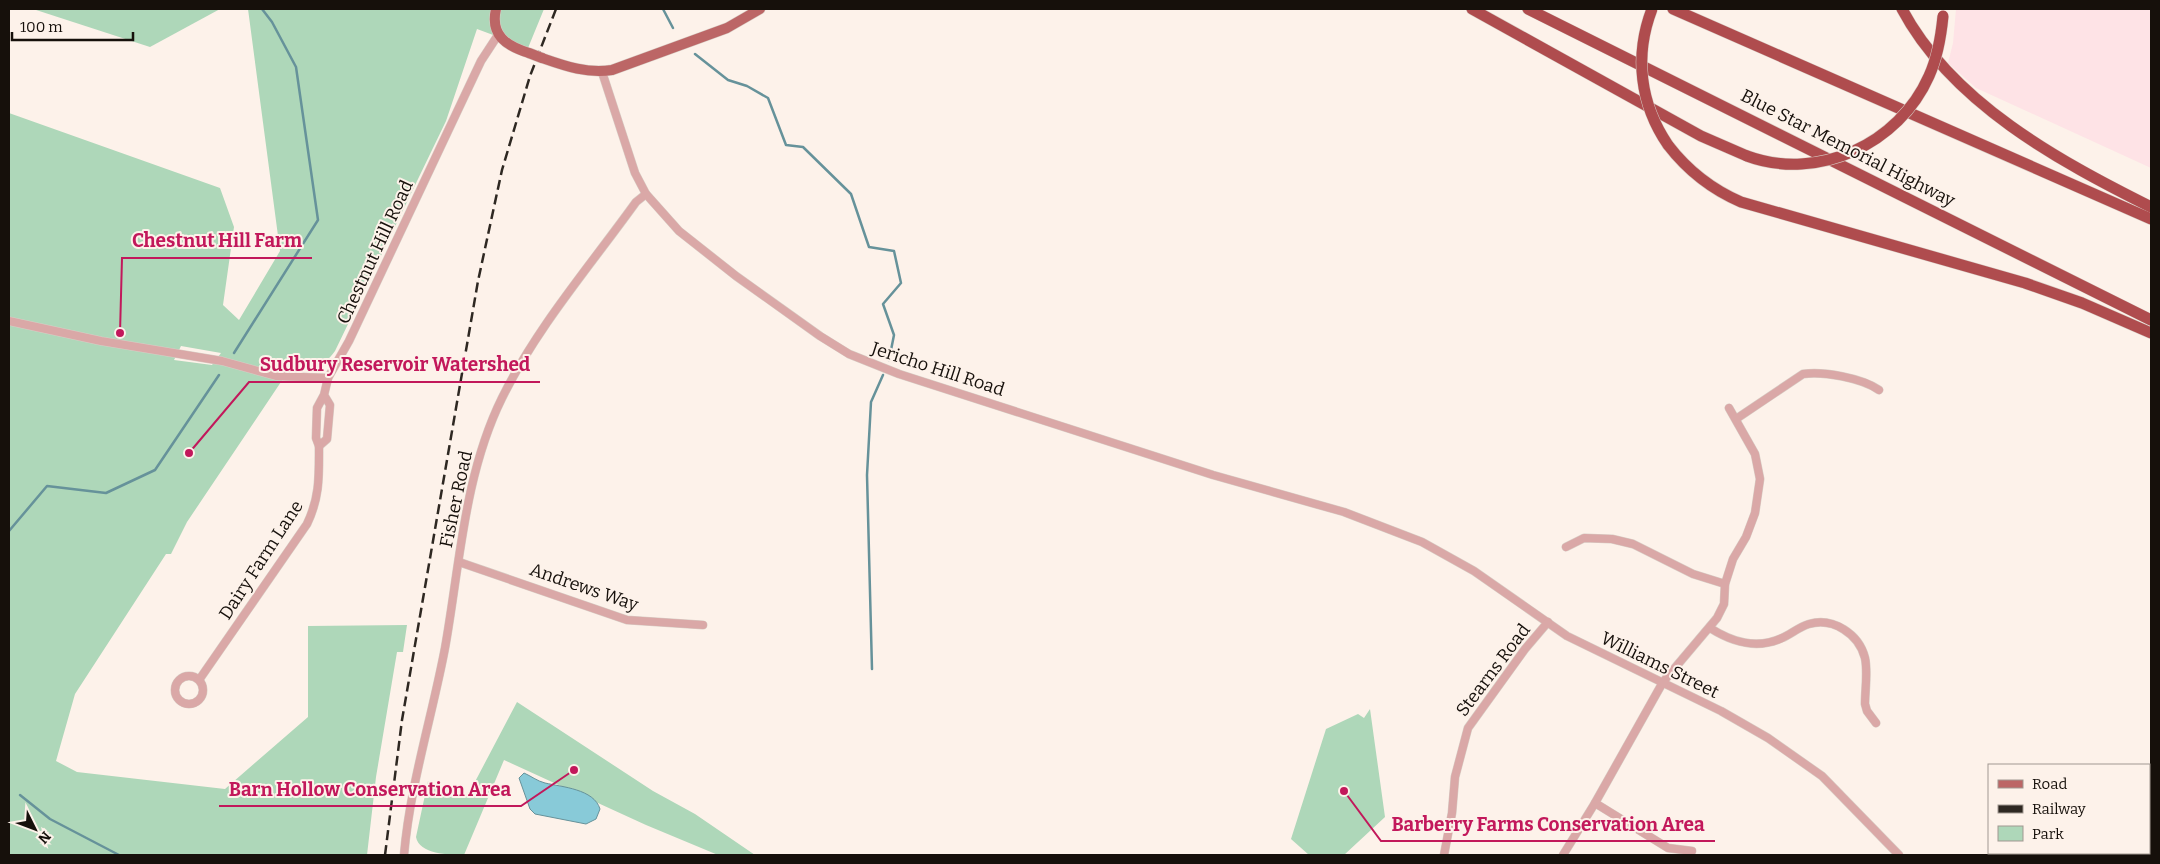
<svg xmlns="http://www.w3.org/2000/svg" width="2160" height="864" font-family="Bitter,serif">
	<style>
		.commercial { fill: #fee3e6 }
		.green { fill: #aed7b9; fill-rule: evenodd }
		.water { fill: #88cad8; stroke: #66929a }
		.lines { fill: none; stroke-linecap: round; stroke-linejoin: round }
		.stream { stroke: #66929a; stroke-width: 2.5 }
		.minor-casing { stroke: #d8cec6; stroke-width: 9 }
		.major-casing { stroke: #d8cec6; stroke-width: 11 }
		.highway-casing { stroke: #d8cec6; stroke-width: 12 }
		.minor { stroke: #daa8a7; stroke-width: 8 }
		.major { stroke: #bc6666; stroke-width: 10 }
		.highway { stroke: #af4c4e; stroke-width: 11 }
		.rail { stroke: #2e2822; stroke-width: 2.5; stroke-dasharray: 10 5; stroke-linecap: butt }
		.major-bridge-casing { stroke: #d8cec6; stroke-width: 11; stroke-linecap: butt }
		.highway-bridge-casing { stroke: #d8cec6; stroke-width: 12; stroke-linecap: butt }
		.major-bridge { stroke: #bc6666; stroke-width: 10 }
		.highway-bridge { stroke: #af4c4e; stroke-width: 11 }
		.labels { text-anchor: middle; dominant-baseline: central; stroke-width: 4; stroke-linejoin: round; paint-order: stroke }
		.street-label { font-size: 18px; fill: #16100b; stroke: #fdf2ea }
		.leader { fill: none; stroke: #c2185b; stroke-width: 2 }
		.callout-dot { fill: #c2185b; stroke: #fdf2ea; stroke-width: 2 }
		.callout-label { font-size: 19px; text-anchor: middle; font-weight: bold; fill: #c2185b; stroke: #fdf2ea; stroke-width: 4; stroke-linejoin: round; paint-order: stroke }
	</style>
	<rect width="100%" height="100%" fill="#fdf2ea"/>
	<polygon class="commercial" points="1956,9 2151,9 2151,168 1976,88 1948,63 1953,43"/>
	<g class="green">
		<polygon points="33,9 220,9 150,47"/>
		<path d="M248 9H544L528 48 477 29 446 121 335 351C323 368 309 370 289 370L187 522 171 554H166L75 694 56 761 77 772 225 789 308 717V626L407 625 403 652H397L376 777 367 855H9V113L220 188 234 227 223 305 239 320 280 251ZM181 346 221 353 212 365 174 360Z"/>
		<path d="M517 702 653 791 695 814 755 855H718L646 825 504 760 464 855C449 855 419 854 416 837L428 781 468 795Z"/>
		<polygon points="1370,709 1385,817 1344,855 1309,855 1291,839 1326,729 1358,714 1364,718"/>
	</g>
	<path class="water" d="M524 773C531 776 537 781 545 783 562 787 594 789 600 809L596 819 586 824 535 814 530 809 519 778Z"/>
	<g class="lines">
		<g class="stream">
			<polyline points="663,9 673,28"/>
			<polyline points="695,54 728,80 747,86 768,98 786,145 803,147 851,194 869,247 894,251 901,283 883,304 894,335 889,360"/>
			<polyline points="234,353 318,220 296,67 272,22 262,9"/>
			<polyline points="9,531 47,486 106,493 155,470 219,375"/>
			<polyline points="872,669 867,475 871,402 883,375"/>
			<polyline points="20,795 50,819 119,855"/>
		</g>
		<defs>
			<g id="minor">
				<polyline points="602,72 635,173 646,194 679,231 736,276 820,336 849,354 899,374 1213,475 1344,512 1422,542 1474,571 1567,636 1721,711 1768,738 1822,776 1899,855"/>
				<polyline points="9,321 101,341 222,361 276,376 328,378"/>
				<polyline points="324,395 330,405 327,439 319,446 316,438 317,408 324,395 328,378 349,341 481,61 498,35"/>
				<path d="M1736 419 1803 374C1823 371 1862 378 1879 390"/>
				<polyline points="1566,547 1584,538 1612,539 1633,544 1693,574 1725,584"/>
				<polyline points="459,562 627,620 703,625"/>
				<path d="M1710 628C1732 642 1756 650 1782 638 1791 634 1799 627 1809 624 1833 617 1859 634 1865 658 1868 672 1865 690 1865 704L1867 711 1876 723"/>
				<circle cx="189" cy="690" r="14"/>
				<path d="M199 680 307 524C320 497 319 476 319 446"/>
				<polyline points="1595,803 1668,848 1692,851"/>
				<path d="M404 855C410 785 432 717 445 648 460 564 464 475 502 398 537 327 590 266 636 202L646 194"/>
				<polyline points="1444,855 1452,813 1455,777 1468,728 1525,649 1548,622"/>
				<polyline points="1563,855 1595,803 1663,682 1717,618 1724,604 1725,584 1733,559 1746,537 1755,513 1760,479 1755,454 1729,408"/>
			</g>
			<g id="major">
				<path d="M496 9C490 35 506 46 529 53"/>
				<path d="M542 58C565 66 587 74 612 70L727 28 760 9"/>
			</g>
			<g id="highway">
				<polyline points="1472,9 1701,136 1747,156"/>
				<polyline points="1528,9 2151,320"/>
				<polyline points="1673,9 2151,219"/>
				<path d="M1902 9C1952 103 2059 161 2151 207"/>
				<path d="M1668 145C1688 171 1711 189 1741 202L2025 283 2082 303 2151 333"/>
			</g>
		</defs>
		<use href="#minor" class="minor-casing"/>
		<use href="#major" class="major-casing"/>
		<use href="#highway" class="highway-casing"/>
		<use href="#minor" class="minor"/>
		<use href="#major" class="major"/>
		<use href="#highway" class="highway"/>
		<polyline class="rail" points="385,855 402,720 478,281 502,170 530,76 556,9"/>
		<defs>
			<polyline id="major-bridge" points="529,53 542,58"/>
			<g id="highway-bridge">
				<path d="M1652 9C1634 56 1640 104 1668 145"/>
				<path d="M1747 156C1818 182 1899 144 1929 76 1938 56 1941 37 1943 16"/>
			</g>
		</defs>
		<use href="#major-bridge" class="major-bridge-casing"/>
		<use href="#highway-bridge" class="highway-bridge-casing"/>
		<use href="#major-bridge" class="major-bridge"/>
		<use href="#highway-bridge" class="highway-bridge"/>
	</g>
	<g class="labels">
		<g class="street-label">
			<text transform="translate(1848 148) rotate(27)">Blue Star Memorial Highway</text>
			<text transform="translate(375 252) rotate(-65)">Chestnut Hill Road</text>
			<text transform="translate(938 369) rotate(18)">Jericho Hill Road</text>
			<text transform="translate(456 499) rotate(-78)">Fisher Road</text>
			<text transform="translate(261 560) rotate(-57)">Dairy Farm Lane</text>
			<text transform="translate(584 587) rotate(19)">Andrews Way</text>
			<text transform="translate(1660 665) rotate(26)">Williams Street</text>
			<text transform="translate(1493 670) rotate(-53)">Stearns Road</text>
		</g>
	</g>
	<path class="leader" d="M120 333L122 258H312M189 453L249 382H540M574 770L521 806H219M1344 791L1381 841H1715"/>
	<g class="callout-dot">
		<circle cx="120" cy="333" r="5"/>
		<circle cx="189" cy="453" r="5"/>
		<circle cx="574" cy="770" r="5"/>
		<circle cx="1344" cy="791" r="5"/>
	</g>
	<g class="callout-label">
		<text x="217" y="247">Chestnut Hill Farm</text>
		<text x="395" y="371">Sudbury Reservoir Watershed</text>
		<text x="370" y="796">Barn Hollow Conservation Area</text>
		<text x="1548" y="831">Barberry Farms Conservation Area</text>
	</g>
	<rect width="2160" height="864" fill="none" stroke="#16100b" stroke-width="20"/>
	<rect x="1988" y="764" width="162" height="90" fill="#fdf2ea" stroke="#a19891"/>
	<rect x="1998" y="780" width="25" height="8" fill="#bc6666" stroke="#a19891"/>
	<text x="2032" y="789" font-size="15" fill="#16100b">Road</text>
	<rect x="1998" y="805" width="25" height="8" fill="#2e2822" stroke="#a19891"/>
	<text x="2032" y="814" font-size="15" fill="#16100b">Railway</text>
	<rect x="1998" y="826" width="25" height="15" fill="#aed7b9" stroke="#a19891"/>
	<text x="2032" y="839" font-size="15" fill="#16100b">Park</text>
	<g transform="translate(35 829) rotate(132)" stroke="#fdf2ea" stroke-width="4" paint-order="stroke">
	<path d="M0-4L9 19L0 12L-9 19Z" fill="#16100b"/>
	<text y="-8" font-size="14" font-weight="bold" text-anchor="middle" fill="#16100b">N</text>
	</g>
	<path d="M12 32v8h121v-8" fill="none" stroke="#16100b" stroke-width="2.5"/>
	<text x="20" y="32" font-size="15" fill="#16100b" stroke="#fdf2ea" stroke-width="4" paint-order="stroke">100 m</text>
</svg>
